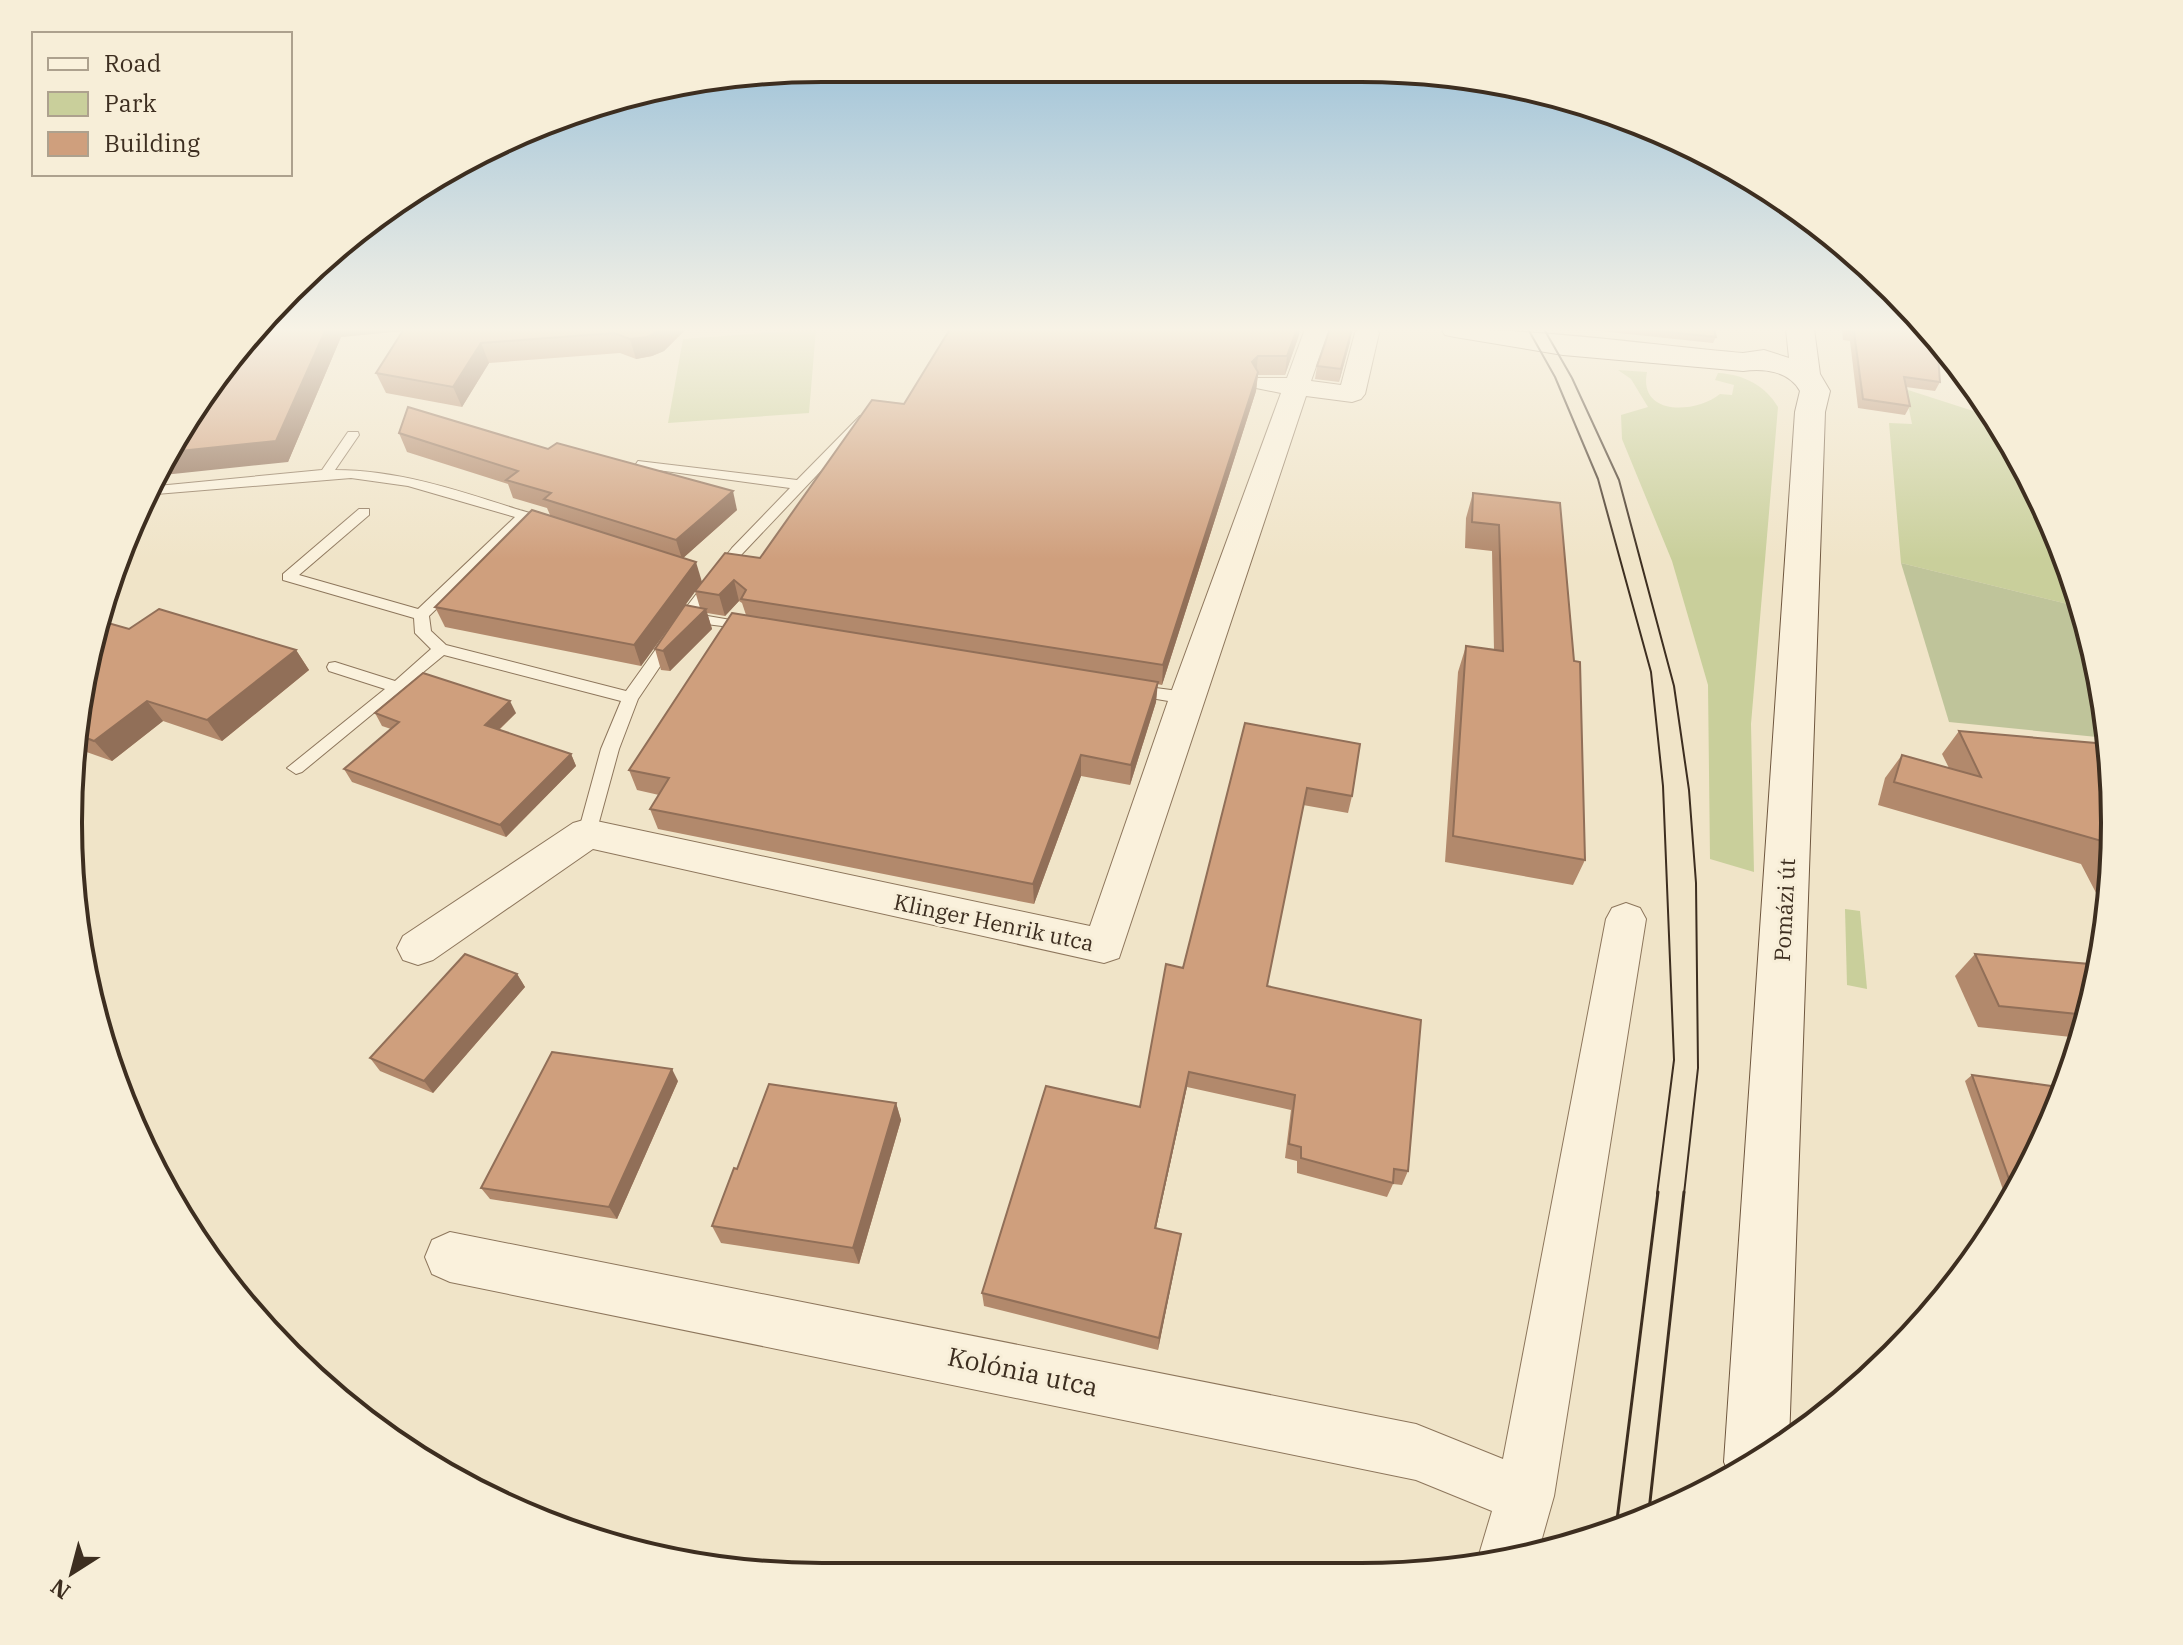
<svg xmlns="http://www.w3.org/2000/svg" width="2183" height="1645" font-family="'IBM Plex Serif',serif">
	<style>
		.green { fill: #c9cf9b }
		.cemetery { fill: #bfc49a }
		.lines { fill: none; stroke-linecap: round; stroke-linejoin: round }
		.service-casing { stroke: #8d765c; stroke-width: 2 }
		.minor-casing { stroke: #8d765c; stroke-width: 2 }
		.secondary-casing { stroke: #6f573f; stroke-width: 2 }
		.service { fill: #faf1dc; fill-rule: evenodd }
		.minor { fill: #faf1dc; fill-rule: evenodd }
		.secondary { fill: #faf1dc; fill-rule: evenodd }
		.tram-far1 { stroke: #3d2e20; stroke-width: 2 }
		.tram { stroke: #3d2e20; stroke-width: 3 }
		.wall { fill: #b2896c }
		.shaded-wall { fill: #916f58 }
		.building { fill: #cf9f7d; stroke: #916f58; stroke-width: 2 }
		.labels { text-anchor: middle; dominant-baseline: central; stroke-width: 6; stroke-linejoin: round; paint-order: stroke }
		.street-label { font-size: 22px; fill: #3d2e20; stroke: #f7eed8 }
		.near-street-label { font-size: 26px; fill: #3d2e20; stroke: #f7eed8 }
		.rim { fill: none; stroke: #3d2e20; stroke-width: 4 }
	</style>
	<rect width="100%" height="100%" fill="#f0e4c8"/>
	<g class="green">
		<polygon points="816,329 809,413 668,423 683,339"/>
		<path d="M1618 370 1647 372C1638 416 1695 414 1720 394L1732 395 1734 385 1715 380 1718 373C1743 374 1766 386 1778 407L1751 724 1754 872 1710 859 1708 685 1672 561 1622 439 1621 415 1648 407 1631 379Z"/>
		<polygon points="1905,389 1995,418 2057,533 2080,607 1901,563 1889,423 1912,424"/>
		<polygon points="1845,909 1860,911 1867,989 1847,985"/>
	</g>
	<polygon class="cemetery" points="1901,563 2080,607 2100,675 2107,738 1949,722"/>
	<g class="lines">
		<defs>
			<g id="service">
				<path d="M860 416 870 419 742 554 696 614 754 624 757 627 754 630 690 622 638 699 619 749 596 833 593 838H581L578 833 601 749 621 701 444 655 302 772 296 774 287 768 385 689 329 671 327 667 329 663 335 662 395 681 431 649 415 633 414 618 283 580V574L359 509H369V515L299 575 418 609 515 517 408 486 351 478 144 495 147 487 322 470 348 432H358L359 435 335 470C397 470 458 490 516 509 529 513 546 516 556 524L549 528 527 521 429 616 431 631 446 645 626 691 681 614 732 548 790 488 643 468 636 464 638 461 797 480Z"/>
				<polygon points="1133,685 1186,692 1194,698 1186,704 1127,694 1125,690"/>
			</g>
			<g id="minor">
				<polygon points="1305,329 1329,329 1311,381 1341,385 1355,333 1358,329 1376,329 1379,333 1365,394 1361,399 1352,402 1306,396 1119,958 1104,963 593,849 433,960 418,965 403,960 397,948 403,936 573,823 587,819 1090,926 1169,698 1281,393 1256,388 1252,383 1256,378 1287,378"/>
				<polygon points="1626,903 1640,908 1646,919 1554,1496 1539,1549 1480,1565 1478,1558 1492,1511 1416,1480 450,1282 432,1274 425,1257 432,1240 450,1232 1416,1424 1503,1459 1606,919 1612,908"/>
			</g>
			<path id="secondary" d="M1441 329C1542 329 1643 344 1743 353L1764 350 1789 358 1786 329H1814L1820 374 1830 391 1825 412 1789 1442 1730 1477 1724 1462 1795 412 1800 391C1789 371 1764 368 1743 371L1563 355 1455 337 1445 335Z"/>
		</defs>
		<use href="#service" class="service-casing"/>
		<use href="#minor" class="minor-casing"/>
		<use href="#secondary" class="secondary-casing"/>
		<use href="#service" class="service"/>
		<use href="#minor" class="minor"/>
		<use href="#secondary" class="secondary"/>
		<g class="tram-far1">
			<polyline points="1528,329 1555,377 1598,479 1651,672 1663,786 1674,1060 1657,1194"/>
			<polyline points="1544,329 1572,378 1619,480 1674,686 1689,790 1696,883 1698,1068 1684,1194"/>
		</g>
		<g class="tram">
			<polyline points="1648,1520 1684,1192"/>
			<polyline points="1616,1528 1658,1192"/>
		</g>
	</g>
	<g class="wall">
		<polygon points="253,329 686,329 664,351 652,356 636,359 620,353 489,363 462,407 386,393 376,373 403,331 341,337 288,462"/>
		<polygon points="1580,329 1714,329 1716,337 1713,343"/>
		<polygon points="1842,329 1927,329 1940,382 1935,391 1906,387 1910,406 1905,415 1858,408 1850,341 1843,340"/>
		<polygon points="1299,335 1285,375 1258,375 1256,391 1162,685 1157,684 1156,702 1130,785 1081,776 1034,904 658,829 650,809 659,795 637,790 629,770 746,615 742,603 739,601 725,616 707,613 712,629 670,671 661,670 655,649 700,608 695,591 760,558 904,404"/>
		<polygon points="1350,342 1339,382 1315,379 1317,366"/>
		<polygon points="399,433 737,510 683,558 702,582 641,666 445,627 435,607 550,515 547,508 513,498 508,484 407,452"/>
		<polygon points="1473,493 1560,503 1585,860 1573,885 1445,862 1458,672 1466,646 1494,650 1492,551 1465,548 1466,518"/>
		<polygon points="129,629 296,650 309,670 222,741 163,721 112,761 78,749 83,675"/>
		<polygon points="375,713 516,713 499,730 571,754 576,766 506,837 352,782 344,769 391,729 382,726"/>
		<polygon points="1245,723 1352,796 1348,813 1303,805 1267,986 1408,1171 1402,1185 1393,1184 1387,1197 1297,1173 1297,1161 1285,1158 1291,1110 1187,1087 1156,1228 1181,1234 1158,1350 984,1306 982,1293 1140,1107 1183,968"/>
		<polygon points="1959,731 2115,822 2106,912 2081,864 1878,805 1885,778 1902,755 1949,768 1942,754"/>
		<polygon points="1975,954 2101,969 2080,1038 1978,1027 1955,976"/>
		<polygon points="517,974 525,987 433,1093 380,1071 370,1058"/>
		<polygon points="1972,1075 2058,1111 2008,1204 1965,1081"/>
		<polygon points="678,1081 617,1219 490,1199 481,1188"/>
		<polygon points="896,1103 901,1120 859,1264 721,1243 712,1226 737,1169"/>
	</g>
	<g class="shaded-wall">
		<polygon points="326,329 422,329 341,337 288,462 154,476 170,452"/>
		<polygon points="661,329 686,329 664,351 652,356 636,359 630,339"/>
		<polygon points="1297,329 1300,329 1299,335 1285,375 1287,356"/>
		<polygon points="1352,329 1350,342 1339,382 1341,369"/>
		<polygon points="481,343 489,363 462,407 453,387"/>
		<polygon points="1258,356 1256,375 1252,362"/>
		<polygon points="1258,372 1256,391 1162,685 1163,665"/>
		<polygon points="733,491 737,510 682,559 676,540"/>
		<polygon points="696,562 702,582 641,666 634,645"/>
		<polygon points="734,580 739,601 725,616 719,595"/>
		<polygon points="706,609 712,629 670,671 663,651"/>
		<polygon points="296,650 309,670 222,741 207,720"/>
		<polygon points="1158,682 1156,702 1130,785 1131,765"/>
		<polygon points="147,701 163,721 112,761 94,741"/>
		<polygon points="510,701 516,713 491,737 485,725"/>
		<polygon points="571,754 576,766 506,837 500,825"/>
		<polygon points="1081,755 1081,776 1034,904 1033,884"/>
		<polygon points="517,974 525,987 433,1093 424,1081"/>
		<polygon points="672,1069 678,1081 617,1219 609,1207"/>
		<polygon points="1189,1072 1187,1087 1153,1241 1155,1228"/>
		<polygon points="896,1103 901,1120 859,1264 853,1248"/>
		<polygon points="1181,1234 1179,1247 1158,1350 1159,1338"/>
	</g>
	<g class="building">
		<polygon points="253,329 326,329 276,441 170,452"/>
		<polygon points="404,329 661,329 647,337 630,339 614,333 481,343 453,387 376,373"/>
		<polygon points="950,329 1297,329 1287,356 1258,356 1252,362 1258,372 1163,665 741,599 746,590 734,580 719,595 695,591 725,553 760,558 872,400 904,404"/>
		<polygon points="1330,329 1352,329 1341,369 1317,366"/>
		<polygon points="1641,329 1714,329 1716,337"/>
		<polygon points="1847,329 1927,329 1937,342 1940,382 1904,377 1910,406 1863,399 1854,332 1847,331"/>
		<polygon points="408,407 548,449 557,443 733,491 676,540 544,499 551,493 506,480 518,471 399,433"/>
		<polygon points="1473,493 1560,503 1574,661 1580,662 1585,860 1453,836 1466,646 1503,651 1499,525 1472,522"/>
		<polygon points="532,510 696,562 634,645 435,607"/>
		<polygon points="685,605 706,609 663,651 655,649"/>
		<polygon points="159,609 296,650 207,720 147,701 94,741 79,735 83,675 101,621 129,629"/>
		<polygon points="732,613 1158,682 1131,765 1081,755 1033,884 650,809 669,778 629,770"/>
		<polygon points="423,673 510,701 485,725 571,754 500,825 344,769 399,722 375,713"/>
		<polygon points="1245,723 1360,744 1352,796 1307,788 1267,986 1421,1020 1408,1171 1394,1169 1393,1183 1301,1158 1301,1147 1289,1144 1295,1095 1189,1072 1155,1228 1181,1234 1159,1338 982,1293 1046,1086 1140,1107 1166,964 1183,968"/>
		<polygon points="1959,731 2107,744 2115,822 2111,858 2102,841 1894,782 1902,755 1981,777"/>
		<polygon points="465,954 517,974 424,1081 370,1058"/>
		<polygon points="1975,954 2101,965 2087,1015 1999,1006"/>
		<polygon points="552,1052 672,1069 609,1207 481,1188"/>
		<polygon points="1972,1075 2051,1086 2059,1106 2014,1193"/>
		<polygon points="769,1084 896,1103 853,1248 712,1226 734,1168 737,1169"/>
	</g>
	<linearGradient id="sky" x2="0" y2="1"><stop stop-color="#8fbad6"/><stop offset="0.59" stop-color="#f8f3e6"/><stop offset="1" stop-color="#f8f3e6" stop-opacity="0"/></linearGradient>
	<rect width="2183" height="559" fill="url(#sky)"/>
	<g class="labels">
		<g class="street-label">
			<text transform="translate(1784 910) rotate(-87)">Pomázi út</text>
			<text transform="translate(994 922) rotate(12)">Klinger Henrik utca</text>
		</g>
		<g class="near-street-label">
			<text transform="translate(1023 1371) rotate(12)">Kolónia utca</text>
		</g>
	</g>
	<path d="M0 0H2183V1645H0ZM822 82H1361A740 740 0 0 1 2101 822V823A740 740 0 0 1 1361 1563H822A740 740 0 0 1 82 823V822A740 740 0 0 1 822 82Z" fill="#f7eed8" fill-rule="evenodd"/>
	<path class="rim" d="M822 82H1361A740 740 0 0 1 2101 822V823A740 740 0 0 1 1361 1563H822A740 740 0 0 1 82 823V822A740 740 0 0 1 822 82Z"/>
	<rect x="32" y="32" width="260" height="144" fill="#f7eed8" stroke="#ada18e" stroke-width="2"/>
	<rect x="48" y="58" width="40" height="12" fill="#faf1dc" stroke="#ada18e" stroke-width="2"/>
	<text x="104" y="72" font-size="24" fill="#3d2e20">Road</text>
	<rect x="48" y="92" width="40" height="24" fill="#c9cf9b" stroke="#ada18e" stroke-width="2"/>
	<text x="104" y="112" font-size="24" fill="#3d2e20">Park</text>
	<rect x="48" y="132" width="40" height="24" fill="#cf9f7d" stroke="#ada18e" stroke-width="2"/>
	<text x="104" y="152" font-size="24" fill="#3d2e20">Building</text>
	<g transform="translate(72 1573) rotate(216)" stroke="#f7eed8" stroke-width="6" paint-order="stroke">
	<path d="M0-6L14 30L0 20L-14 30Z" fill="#3d2e20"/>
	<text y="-12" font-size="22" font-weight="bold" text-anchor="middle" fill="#3d2e20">N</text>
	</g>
</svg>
